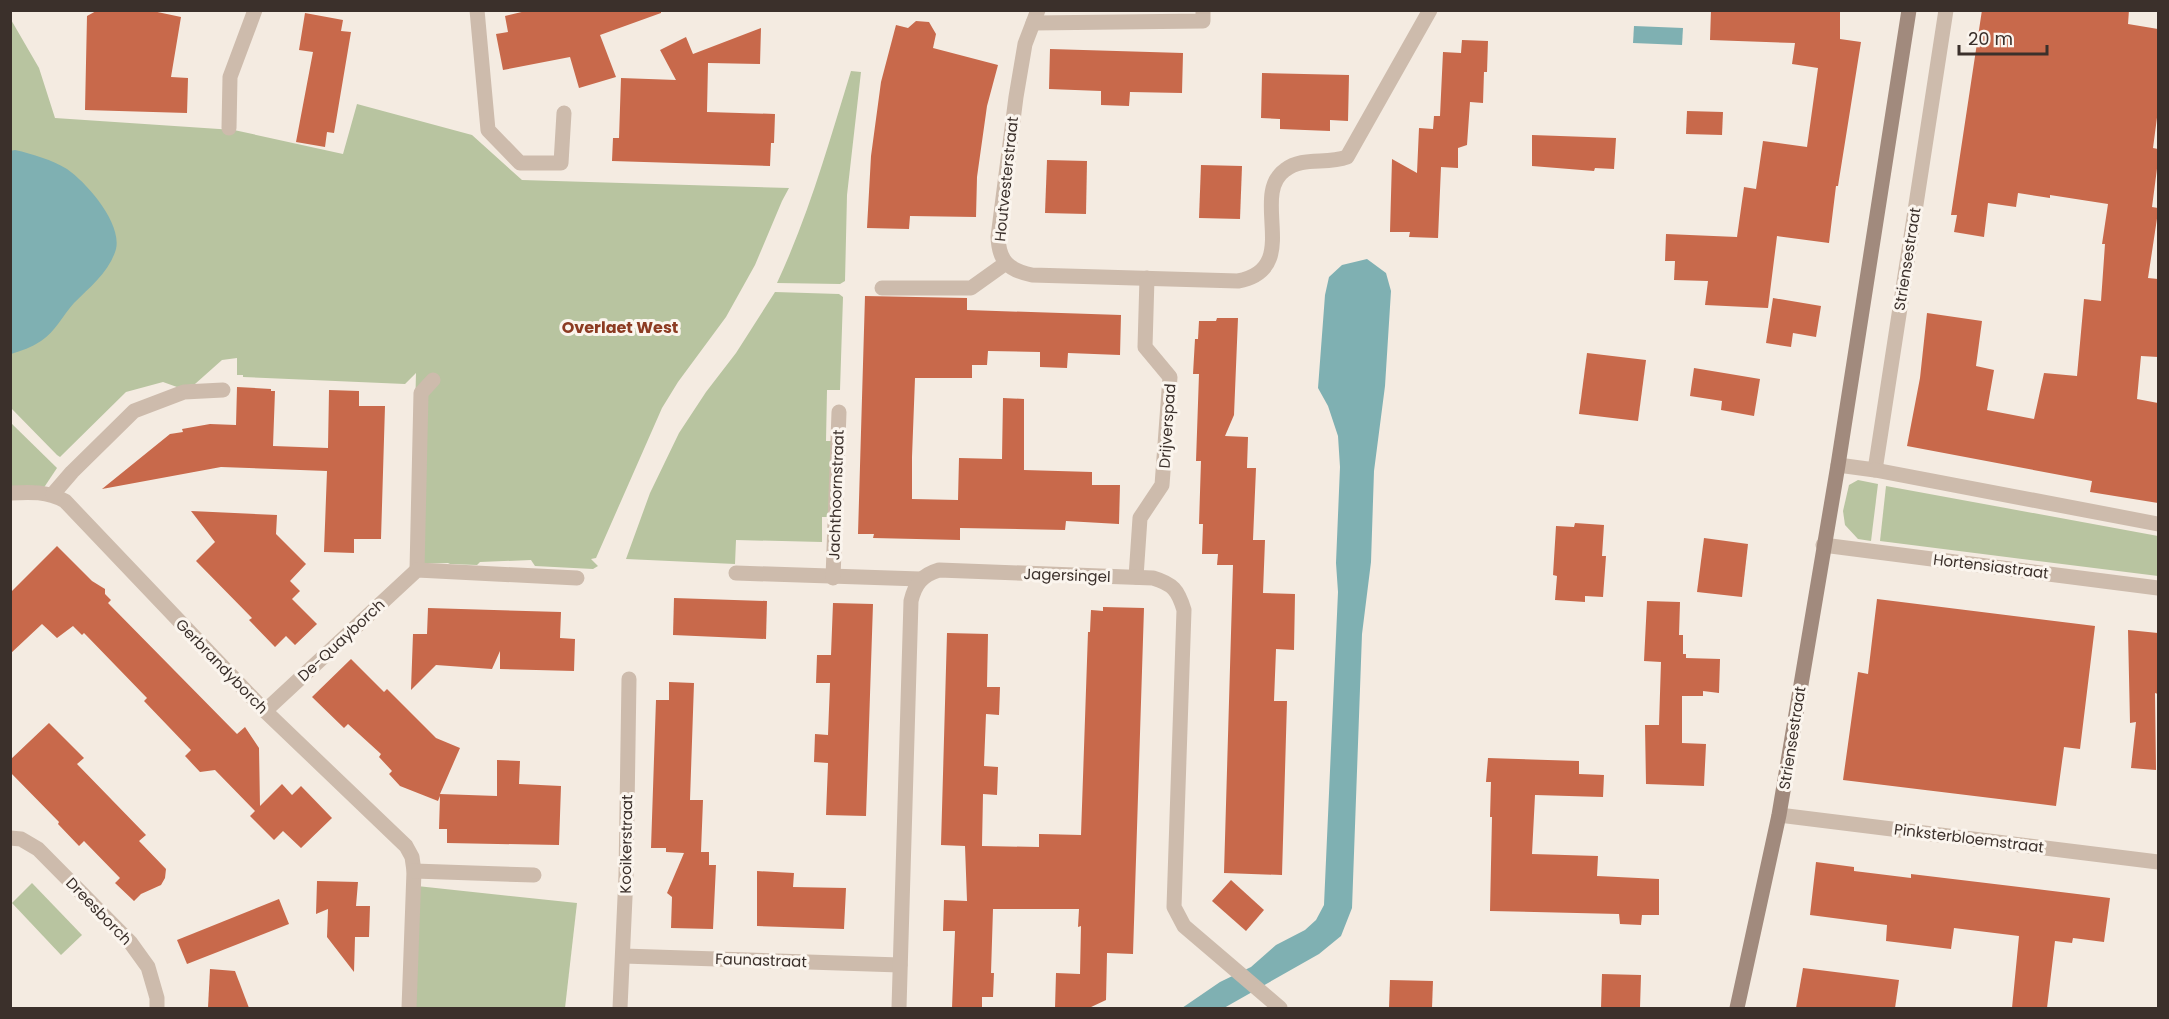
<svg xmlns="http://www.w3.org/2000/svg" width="2169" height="1019" font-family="Poppins,sans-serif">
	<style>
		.green { fill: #b8c4a0 }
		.water { fill: #7fb0b2 }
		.building { fill: #c8694b }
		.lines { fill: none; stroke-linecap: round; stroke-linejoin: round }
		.street { stroke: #cdbbac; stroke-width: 15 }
		.secondary { stroke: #a18a7d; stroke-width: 15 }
		.labels { text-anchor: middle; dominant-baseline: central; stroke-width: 6; stroke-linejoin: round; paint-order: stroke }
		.street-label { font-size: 15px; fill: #3b302b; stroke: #fbf5ee }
		.neighbourhood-label { font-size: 16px; font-weight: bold; fill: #8c3b22; stroke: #fbf5ee }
	</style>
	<rect width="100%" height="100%" fill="#f4ebe1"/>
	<g class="green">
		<polygon points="10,18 39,68 55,118 234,130 343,154 357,104 472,135 522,180 789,188 782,201 755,265 726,317 678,382 662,408 596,558 591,559 598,566 593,569 535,566 531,560 480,562 477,565 450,564 448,563 411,564 416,373 405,384 243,377 243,375 237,375 237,358 222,360 195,384 177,387 163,382 126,392 60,457 57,455 11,408"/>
		<path d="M851 71 861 72 847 195 845 281 840 284 777 283C809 214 829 143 851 71Z"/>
		<polygon points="775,292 839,294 843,297 840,390 827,390 826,441 832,441 830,517 822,517 822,542 736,540 735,564 626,559 650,493 679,433 706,392 736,353"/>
		<polygon points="10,422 57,468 41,492 11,492"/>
		<polygon points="1858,480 1878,484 1871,541 1858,539 1845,525 1843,511 1849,485"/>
		<polygon points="1886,486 2158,536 2158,576 1880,541"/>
		<polygon points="32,883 82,935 61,955 12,903"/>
		<polygon points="417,886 577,903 565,1008 407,1008"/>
	</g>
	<g class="water">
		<polygon points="1634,26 1683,28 1682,45 1633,43"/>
		<path d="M15 150C33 154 52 160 67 169 87 183 122 223 116 249 110 271 90 287 74 303 63 315 55 332 41 341 32 347 21 351 11 354L10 151Z"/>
		<polygon points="1367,259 1386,273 1391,291 1385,386 1374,471 1371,562 1362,634 1352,908 1341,936 1319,954 1224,1008 1182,1008 1220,982 1251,967 1276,945 1305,930 1316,920 1324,905 1338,592 1336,563 1340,467 1338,436 1328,406 1318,388 1325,295 1329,277 1342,265"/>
	</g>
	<g class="building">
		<polygon points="98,10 148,10 181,17 171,77 188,78 187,113 85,110 87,16"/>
		<polygon points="530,10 661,10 661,13 600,35 616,77 579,88 570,57 503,70 496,34 508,32 505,16"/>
		<polygon points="1711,10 1840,10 1840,39 1861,42 1838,186 1836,186 1829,243 1777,236 1768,308 1705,305 1708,281 1674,280 1675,261 1665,261 1666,234 1737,237 1744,187 1756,189 1763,141 1807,147 1818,68 1792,64 1795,43 1710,40"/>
		<polygon points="1982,10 2129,10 2128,24 2158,29 2158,110 2153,148 2158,149 2158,161 2152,207 2158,208 2158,212 2148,278 2158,279 2158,357 2141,356 2137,399 2158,403 2158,503 2090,492 2092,481 1907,446 1920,378 1927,313 1982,321 1976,366 1994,370 1987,410 2034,419 2044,373 2077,376 2084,299 2101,301 2105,244 2102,244 2108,204 2050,195 2050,198 2018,193 2016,207 1988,203 1984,237 1954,232 1957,215 1951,215"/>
		<polygon points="305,13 343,20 341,31 351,32 334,133 327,132 325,147 296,142 313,52 299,50"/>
		<polygon points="916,21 929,22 936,34 933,48 998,65 987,106 977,177 976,217 910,216 909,229 867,228 871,156 881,82 896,25 908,28"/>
		<polygon points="761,28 760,64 708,63 707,112 775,114 774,143 771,143 770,166 612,161 613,138 619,138 621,78 676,80 660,50 686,37 693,54"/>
		<polygon points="1462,40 1488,41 1487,72 1484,72 1483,103 1470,102 1467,145 1458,148 1458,168 1441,167 1438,238 1409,237 1410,232 1390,232 1392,159 1417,173 1419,128 1433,129 1434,116 1440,116 1443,52 1461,53"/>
		<polygon points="1050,49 1183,53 1182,93 1130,92 1129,106 1101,105 1101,91 1049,89"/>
		<polygon points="1262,73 1349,75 1348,121 1330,120 1330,131 1280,129 1280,119 1261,118"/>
		<polygon points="1687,111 1723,112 1722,135 1686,134"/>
		<polygon points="1532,135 1616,138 1614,169 1595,168 1594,171 1532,166"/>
		<polygon points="1047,160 1087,161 1086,214 1045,213"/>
		<polygon points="1201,165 1242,166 1240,219 1199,218"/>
		<polygon points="865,296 967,298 967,310 1121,315 1120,355 1068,353 1067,368 1040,367 1040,352 988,351 987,365 972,365 972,378 915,378 912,457 912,499 958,500 959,458 1002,459 1003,398 1024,399 1024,470 1092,472 1092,485 1120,485 1119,524 1066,521 1065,530 960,528 960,540 873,538 874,534 858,534"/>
		<polygon points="1773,298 1821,306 1816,337 1793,333 1791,347 1766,343"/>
		<polygon points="1217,318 1238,318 1234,415 1225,436 1248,437 1247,468 1256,468 1253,540 1265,540 1263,593 1295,594 1294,650 1276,649 1274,701 1287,701 1282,875 1224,873 1233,565 1217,565 1218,554 1202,554 1203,524 1199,524 1201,461 1196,461 1199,374 1193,374 1195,339 1198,339 1199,321 1216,321"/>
		<polygon points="1587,353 1646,360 1638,421 1579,414"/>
		<polygon points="1694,368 1760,379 1754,416 1721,410 1722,401 1690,396"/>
		<polygon points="237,387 271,389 271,391 275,391 273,446 328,448 329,390 359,391 359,406 385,406 381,539 354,539 354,553 324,552 327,471 221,467 102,489 170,434 183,432 182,429 210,424 236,425"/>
		<polygon points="191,511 277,515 276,534 306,564 290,581 300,591 292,599 317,624 295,645 286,636 275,647 249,620 252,618 196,561 215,542"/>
		<polygon points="1575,523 1604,525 1602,556 1606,556 1603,597 1585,596 1585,602 1555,600 1557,576 1553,575 1556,526 1574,527"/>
		<polygon points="1704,538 1748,544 1742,597 1697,592"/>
		<polygon points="57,546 92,581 105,589 105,594 111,600 108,603 237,734 245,727 259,748 260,806 282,784 292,795 301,786 332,818 301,848 283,831 274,840 250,816 255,811 215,770 200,772 185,756 191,750 144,701 147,698 84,633 82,635 73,626 57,638 42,624 10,654 10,593"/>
		<polygon points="674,598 767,601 766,639 673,635"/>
		<polygon points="1877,599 2095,626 2080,749 2064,747 2056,806 1843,780 1858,672 1868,674"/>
		<polygon points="1647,601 1680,602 1679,635 1683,635 1683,654 1686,654 1686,658 1720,659 1719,693 1703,691 1703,696 1682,696 1682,743 1706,744 1704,786 1646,784 1645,725 1659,725 1661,662 1644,661"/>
		<polygon points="833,603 873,604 866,816 826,815 828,763 814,762 815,734 828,735 830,683 816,683 817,655 831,655"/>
		<polygon points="1103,607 1144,608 1133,954 1107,953 1106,1000 1089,1008 1055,1008 1056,973 1080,974 1081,926 1078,927 1079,909 993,909 991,973 994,973 993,997 982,997 982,1008 952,1008 955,931 943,931 944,900 967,901 965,846 941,845 947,633 988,634 987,687 1000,687 999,715 986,714 984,766 998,767 997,795 983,794 982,846 1039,847 1039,834 1081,835 1088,632 1090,632 1091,610 1103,611"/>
		<polygon points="428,608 561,612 560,638 575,639 574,671 500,669 500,651 492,669 436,665 411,690 413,634 427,634"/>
		<polygon points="2128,630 2158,633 2158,694 2155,693 2156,770 2131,768 2136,722 2130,723"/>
		<polygon points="351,659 384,692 387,689 436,738 460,748 440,794 497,796 497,760 520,761 519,784 561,786 559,845 447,843 447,829 439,829 440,796 438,801 400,786 389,774 392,771 379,757 381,754 348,724 344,728 312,697"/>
		<polygon points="669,682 694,683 690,800 703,800 701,852 709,852 709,865 716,865 713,929 671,928 672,897 667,893 684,853 666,852 666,848 651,848 656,700 669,700"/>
		<polygon points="49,723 84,758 77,764 146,835 139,841 166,869 165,878 161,885 141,894 134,901 115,883 120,878 84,841 79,846 58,824 59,822 10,772 10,760"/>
		<polygon points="1488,758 1579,761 1579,774 1604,775 1603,797 1535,795 1532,854 1598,856 1597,876 1659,879 1659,915 1642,915 1641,925 1620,924 1619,914 1490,911 1492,817 1490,817 1491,782 1486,782"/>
		<polygon points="1816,862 1854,867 1854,871 1911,878 1911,874 2110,898 2104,942 2073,938 2072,943 2055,941 2047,1008 2012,1008 2019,936 1954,928 1951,949 1886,941 1887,925 1810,915"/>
		<polygon points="757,871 794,873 793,887 846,888 844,929 757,926"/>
		<polygon points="1231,880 1264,910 1246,931 1212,901"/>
		<polygon points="317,881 358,882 356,906 370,906 369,937 355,937 354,972 327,937 328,909 316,914"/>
		<polygon points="279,899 289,924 187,964 177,940"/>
		<polygon points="1803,968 1899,980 1895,1008 1796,1008"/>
		<polygon points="210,969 235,971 249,1008 208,1008"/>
		<polygon points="1602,974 1641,975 1640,1008 1601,1008"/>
		<polygon points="1390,980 1433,981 1432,1008 1389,1008"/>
	</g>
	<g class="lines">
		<g class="street">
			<polyline points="477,10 488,130 520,163 561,163 564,113"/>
			<path d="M1038 10 1025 44 1016 97 998 237C999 261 1008 270 1032 275L1238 281C1303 269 1249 196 1285 170 1303 156 1326 165 1347 157L1430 10"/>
			<polyline points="1033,23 1203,21 1203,10"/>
			<polyline points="229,128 230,77 255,10"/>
			<polyline points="882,288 971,288 1006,263"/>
			<polyline points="1838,465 1875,470 1946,10"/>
			<polyline points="1875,470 2158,524"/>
			<path d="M10 493C30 492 47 491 65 501L265 711 406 846 412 857 414 871 409 1008"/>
			<polyline points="53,494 72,472 134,411 184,392 223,390"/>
			<polyline points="1823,545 2158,588"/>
			<polyline points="417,570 421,393 433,380"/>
			<polyline points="736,573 920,579"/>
			<polyline points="1136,577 1140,518 1162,485 1170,377 1145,347 1147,278"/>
			<polyline points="833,578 839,412"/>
			<polyline points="265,711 417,570 577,578"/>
			<polyline points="1779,815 2158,862"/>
			<polyline points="10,838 21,839 38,849 130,942 148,967 157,998 157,1008"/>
			<polyline points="414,871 534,875"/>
			<polyline points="623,956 900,965"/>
			<polyline points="620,1008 626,875 629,679"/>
			<path d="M899 1008 911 601C915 584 922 575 939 570L1153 578C1173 584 1178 590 1184 610L1174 907 1184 926 1280 1008"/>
		</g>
		<polyline class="secondary" points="1737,1008 1779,815 1838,465 1909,10"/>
	</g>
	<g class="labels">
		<g class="street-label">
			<text transform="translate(1006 179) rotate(-84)">Houtvesterstraat</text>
			<text transform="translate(1907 259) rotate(-81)">Striensestraat</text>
			<text transform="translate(1167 426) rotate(-86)">Drijverspad</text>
			<text transform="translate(836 495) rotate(-88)">Jachthoornstraat</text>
			<text transform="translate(1991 566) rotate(7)">Hortensiastraat</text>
			<text transform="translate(1067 575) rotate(2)">Jagersingel</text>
			<text transform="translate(341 640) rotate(-43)">De-Quayborch</text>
			<text transform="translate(222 666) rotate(46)">Gerbrandyborch</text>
			<text transform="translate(1792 738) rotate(-81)">Striensestraat</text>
			<text transform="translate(1969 838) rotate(7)">Pinksterbloemstraat</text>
			<text transform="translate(626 844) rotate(-89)">Kooikerstraat</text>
			<text transform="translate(99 911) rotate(46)">Dreesborch</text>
			<text transform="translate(761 960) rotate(2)">Faunastraat</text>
		</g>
		<g class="neighbourhood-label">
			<text x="620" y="327">Overlaet West</text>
		</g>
	</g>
	<rect width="2169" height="1019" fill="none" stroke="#3b302b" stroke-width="24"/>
	<path d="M1959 45v9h88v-9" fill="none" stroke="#3b302b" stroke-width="3"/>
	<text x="1968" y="45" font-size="18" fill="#3b302b" stroke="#fbf5ee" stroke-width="4.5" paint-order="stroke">20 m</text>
</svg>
